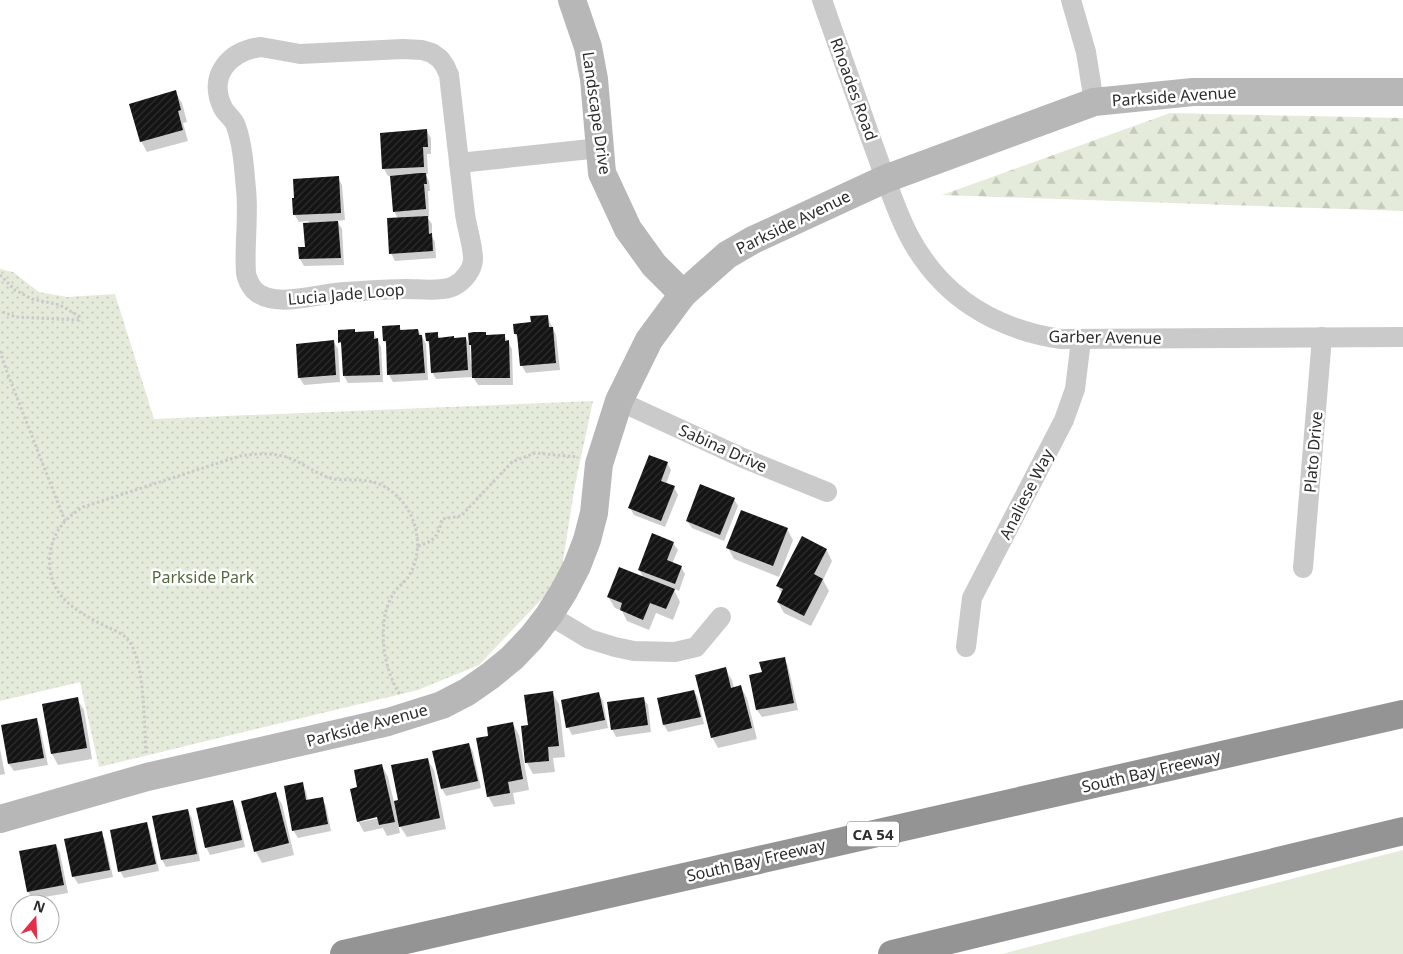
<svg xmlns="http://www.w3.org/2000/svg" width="1403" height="954" font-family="'Noto Sans',sans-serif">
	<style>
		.green { fill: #e4ebda }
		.forest { fill: url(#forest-firs) }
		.park { fill: url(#park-dots) }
		.shadow { fill: #0003; fill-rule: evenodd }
		.building { fill: url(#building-hatch) }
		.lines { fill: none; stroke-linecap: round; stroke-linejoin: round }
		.path { stroke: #cacaca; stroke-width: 3; stroke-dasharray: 2.5 2.5; stroke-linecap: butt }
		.street { stroke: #cacaca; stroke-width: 20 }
		.secondary { stroke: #b7b7b7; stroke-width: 28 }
		.highway { stroke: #949494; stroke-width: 28 }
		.labels { text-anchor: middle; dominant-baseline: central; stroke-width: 5; stroke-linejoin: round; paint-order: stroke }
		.shield { fill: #fff; stroke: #6c6c6c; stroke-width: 1 }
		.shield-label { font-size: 15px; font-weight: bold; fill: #2d2d2d }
		.street-label { font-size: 16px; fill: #2d2d2d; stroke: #fff }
		.park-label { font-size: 16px; fill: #53693b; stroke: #fff }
	</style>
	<defs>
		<pattern id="forest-firs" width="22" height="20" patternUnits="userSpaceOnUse" patternTransform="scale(1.25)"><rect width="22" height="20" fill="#e4ebda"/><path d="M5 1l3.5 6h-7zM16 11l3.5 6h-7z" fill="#c4cabb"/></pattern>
		<pattern id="park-dots" width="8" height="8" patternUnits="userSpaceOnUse" patternTransform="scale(1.25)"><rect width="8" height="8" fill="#e4ebda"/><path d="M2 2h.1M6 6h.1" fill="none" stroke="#c4cabb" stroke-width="1.8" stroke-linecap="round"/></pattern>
		<pattern id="building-hatch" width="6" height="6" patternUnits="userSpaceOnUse" patternTransform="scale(1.25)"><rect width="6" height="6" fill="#141414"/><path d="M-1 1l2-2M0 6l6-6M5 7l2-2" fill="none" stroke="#2e2e2e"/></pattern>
	</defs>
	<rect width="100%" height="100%" fill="#fff"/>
	<polygon class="green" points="1403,850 1403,954 1002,954"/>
	<polygon class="forest" points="1170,113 1403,118 1403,211 942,195"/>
	<polygon class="park" points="0,269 13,272 39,292 67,297 115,294 154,419 593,401 575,485 560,580 479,665 418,690 99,767 80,682 0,701"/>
	<g class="shadow">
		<polygon points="175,92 182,103 187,122 183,123 188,141 147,152 141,141"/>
		<polygon points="426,131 431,138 431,154 427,154 428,174 425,174 429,181 430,191 428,191 429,217 427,217 432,224 432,237 435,242 436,258 395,261 391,253 398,219 394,211 392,176 388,176 384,169"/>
		<polygon points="338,178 342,185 345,220 337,221 342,229 344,265 304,266 300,259 307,248 310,224 308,221 299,222 294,214"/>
		<polygon points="547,316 556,335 560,370 526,373 522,366 519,341 515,334"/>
		<polygon points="399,326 402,331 418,330 426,344 428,380 393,382 389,375 387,345 384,341"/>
		<polygon points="354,330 356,333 373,332 381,347 383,382 348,383 344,376 342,347 340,342"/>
		<polygon points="485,333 486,336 504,335 512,349 513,385 478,385 473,377 436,379 432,372 430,346 427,341 437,334 441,339 466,339 470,346 471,364 473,364 473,350 470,345 470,334"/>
		<polygon points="334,342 338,349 340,382 304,385 299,377"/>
		<polygon points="667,463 671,470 666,484 674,487 678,495 665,527 634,515 630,508"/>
		<polygon points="734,499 738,506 724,541 692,528 687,521"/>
		<polygon points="787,529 793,540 779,577 734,559 728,548"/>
		<polygon points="673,543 678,550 672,564 681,567 685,574 679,591 673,588 680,602 673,620 656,613 649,630 627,621 622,611 615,608 608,597 644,578 639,570"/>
		<polygon points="826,549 832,561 823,580 829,591 811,626 784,613 778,602 782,594 778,586"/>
		<polygon points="784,658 788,666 798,710 762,717 757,710 750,676 763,673"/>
		<polygon points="725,669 732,680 734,688 740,686 747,698 757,739 718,748 712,737"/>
		<polygon points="694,691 698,698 704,724 668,732 664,725 658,699"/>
		<polygon points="552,693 559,704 565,757 553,758 555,772 533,774 527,763 529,726"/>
		<polygon points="599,694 603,701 608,728 572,735 568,727"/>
		<polygon points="643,698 648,705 651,732 616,737 612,729"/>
		<polygon points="77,699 84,710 92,759 58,765 52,754"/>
		<polygon points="36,720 40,727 48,765 14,771 9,764 2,726"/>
		<polygon points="513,724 519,735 529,790 513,793 515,804 494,807 488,796 490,737"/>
		<polygon points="469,744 473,752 481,788 446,796 442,789 434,752"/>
		<polygon points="0,749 5,774 0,775"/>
		<path d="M427 759 434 770 446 829 407 837 398 823 400 833 387 836 383 828 364 832 358 821 359 788 382 766 388 777 394 802 400 801ZM383 815 384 817 360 822V820Z"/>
		<polygon points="302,784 306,791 308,801 322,799 326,806 331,831 298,838 293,830"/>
		<polygon points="275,793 282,804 294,855 262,863 256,852"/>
		<polygon points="233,802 237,809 245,847 210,855 206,847"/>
		<polygon points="188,811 192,818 200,861 166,867 162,860 154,817"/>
		<polygon points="146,824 150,831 159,871 124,878 120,871"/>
		<polygon points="101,833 105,840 113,877 78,884 74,877 66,840"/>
		<polygon points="56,845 60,853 68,893 33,899 28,892 21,852"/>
	</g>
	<g class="building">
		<polygon points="176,90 181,110 178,111 183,130 140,142 129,104"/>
		<polygon points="427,129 428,147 423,147 424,167 382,169 380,133"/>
		<polygon points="420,173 426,173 427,184 424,184 426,209 393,212 390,176"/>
		<polygon points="339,176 341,213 293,215 292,198 294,198 293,179"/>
		<polygon points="428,216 429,234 432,233 433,251 389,254 387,218"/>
		<polygon points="338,221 341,258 299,259 298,247 305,247 303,223"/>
		<polygon points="548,315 549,327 553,327 556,363 520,366 517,334 514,334 513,324 531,322 530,316"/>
		<polygon points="400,325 400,330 418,329 419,335 422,335 425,373 387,375 386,341 383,341 382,326"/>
		<polygon points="355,329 355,332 374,331 374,339 378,338 380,375 343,376 341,342 338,343 338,330"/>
		<polygon points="438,332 438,338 454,336 454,338 466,337 468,370 431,373 429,341 426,341 425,333"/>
		<polygon points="474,332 486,332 486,335 505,334 505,341 509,340 510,378 472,378 471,345 469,345 468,333"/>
		<polygon points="334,340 336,375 298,378 296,344"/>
		<polygon points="649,455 668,462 661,481 675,486 661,521 628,508"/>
		<polygon points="700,484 735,498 720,535 686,521"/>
		<polygon points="741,510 788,528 773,566 726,548"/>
		<polygon points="652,533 674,542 667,560 682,566 675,584 638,570"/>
		<polygon points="802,536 827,549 814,574 823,579 804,616 777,602 783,589 776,586"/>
		<polygon points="619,567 675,589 666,609 650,603 643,620 620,610 622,603 607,597"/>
		<polygon points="785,657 794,703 756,710 749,675 762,672 759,662"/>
		<polygon points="726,667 731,688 741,685 752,728 711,738 695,675"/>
		<polygon points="694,690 701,717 663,725 657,698"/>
		<polygon points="553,691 559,746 548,747 549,761 525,763 521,726 528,725 524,695"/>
		<polygon points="599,692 605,720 566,728 561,700"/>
		<polygon points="78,697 87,748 51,754 42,704"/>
		<polygon points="644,697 648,725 611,730 607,702"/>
		<polygon points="37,718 44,758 8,764 1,725"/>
		<polygon points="513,722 523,779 508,782 510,793 487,797 476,738 488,736 487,727"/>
		<polygon points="469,743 478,781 441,789 432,751"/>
		<polygon points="428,758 440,818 399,827 394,801 398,800 391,765"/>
		<polygon points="382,764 395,822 379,825 377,817 357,822 350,789 357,787 354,770"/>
		<polygon points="303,782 306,800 323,797 328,824 292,831 284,786"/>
		<polygon points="276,792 289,843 254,852 241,801"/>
		<polygon points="233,800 242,840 205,848 196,808"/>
		<polygon points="188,809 197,854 161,860 152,816"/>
		<polygon points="147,822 156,864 118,872 110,830"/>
		<polygon points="102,831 110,870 72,877 64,839"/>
		<polygon points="56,844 64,885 27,892 19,851"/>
	</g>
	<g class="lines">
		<g class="path">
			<polyline points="0,275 15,290 32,299 60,305 79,316 79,320 16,317 0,311"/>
			<polyline points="0,351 7,372 65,521"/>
			<path d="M418 546C435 541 438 536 442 519L461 516 512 462 535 453 578 457"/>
			<path d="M146 753C144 725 145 663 129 641 124 634 114 630 107 627 76 611 46 596 50 555 52 533 65 518 83 507L240 456C259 453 279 452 296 461 309 467 320 476 334 479 349 481 364 478 379 484 412 498 428 541 410 574 406 582 398 586 393 594 390 599 386 609 385 615 380 643 386 672 400 695"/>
		</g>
		<g class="street">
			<path d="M822 0C838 46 855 93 871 139 883 171 893 204 908 234 940 296 994 329 1061 339L1403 337"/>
			<polyline points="1071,0 1086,52 1094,102"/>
			<path d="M261 47 300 54 403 49 422 50 432 53 440 59 445 66 449 75C454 122 460 168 465 214 467 228 473 246 473 259 473 269 464 281 454 286 442 292 420 289 406 289 385 289 365 291 345 292 319 293 274 310 254 290 250 285 247 279 246 273 244 245 249 217 246 189 244 168 243 146 236 126 234 119 226 114 223 108 207 76 229 51 261 47Z"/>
			<polyline points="459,163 600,148"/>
			<polyline points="619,401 743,458 827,492"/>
			<polyline points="1303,568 1322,337"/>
			<polyline points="549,615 589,639 615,647 634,651 675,652 696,647 721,617"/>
			<polyline points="966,647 972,598 1064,420 1075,389 1081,340"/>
		</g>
		<g class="secondary">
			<polyline points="572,0 588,47 594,79 602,173 628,229 654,265 683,294"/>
			<polyline points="0,819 147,777 388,722 442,705 467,692 490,676 512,658 532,637 549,615 564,591 577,566 587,540 594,513 599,464 619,401 649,340 683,294 727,255 753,240 885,179 1094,102 1193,92 1403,92"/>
		</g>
		<g class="highway">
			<polyline points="344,954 1403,714"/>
			<polyline points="892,954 1403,831"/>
		</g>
	</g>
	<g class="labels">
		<rect class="shield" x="847" y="821.5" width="52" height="25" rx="4"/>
		<g class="shield-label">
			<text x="873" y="834">CA 54</text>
		</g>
		<g class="street-label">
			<text transform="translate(854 89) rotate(70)">Rhoades Road</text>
			<text transform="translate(1174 96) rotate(-4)">Parkside Avenue</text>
			<text transform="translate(597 113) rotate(82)">Landscape Drive</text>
			<text transform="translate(793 222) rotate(-26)">Parkside Avenue</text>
			<text transform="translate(346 294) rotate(-5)">Lucia Jade Loop</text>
			<text transform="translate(1105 337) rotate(1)">Garber Avenue</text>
			<text transform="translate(723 448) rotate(24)">Sabina Drive</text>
			<text transform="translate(1313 452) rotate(-85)">Plato Drive</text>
			<text transform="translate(1026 494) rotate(-63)">Analiese Way</text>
			<text transform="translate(367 725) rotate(-15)">Parkside Avenue</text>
			<text transform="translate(1151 771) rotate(-13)">South Bay Freeway</text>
			<text transform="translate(756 860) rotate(-13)">South Bay Freeway</text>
		</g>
		<g class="park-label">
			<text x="203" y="577">Parkside Park</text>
		</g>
	</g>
	<g transform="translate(35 919) rotate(19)"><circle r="24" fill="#ffffff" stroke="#ababab"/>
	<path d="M0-4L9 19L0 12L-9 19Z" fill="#e52e47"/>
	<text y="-8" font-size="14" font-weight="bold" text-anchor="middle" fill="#2d2d2d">N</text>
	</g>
</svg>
